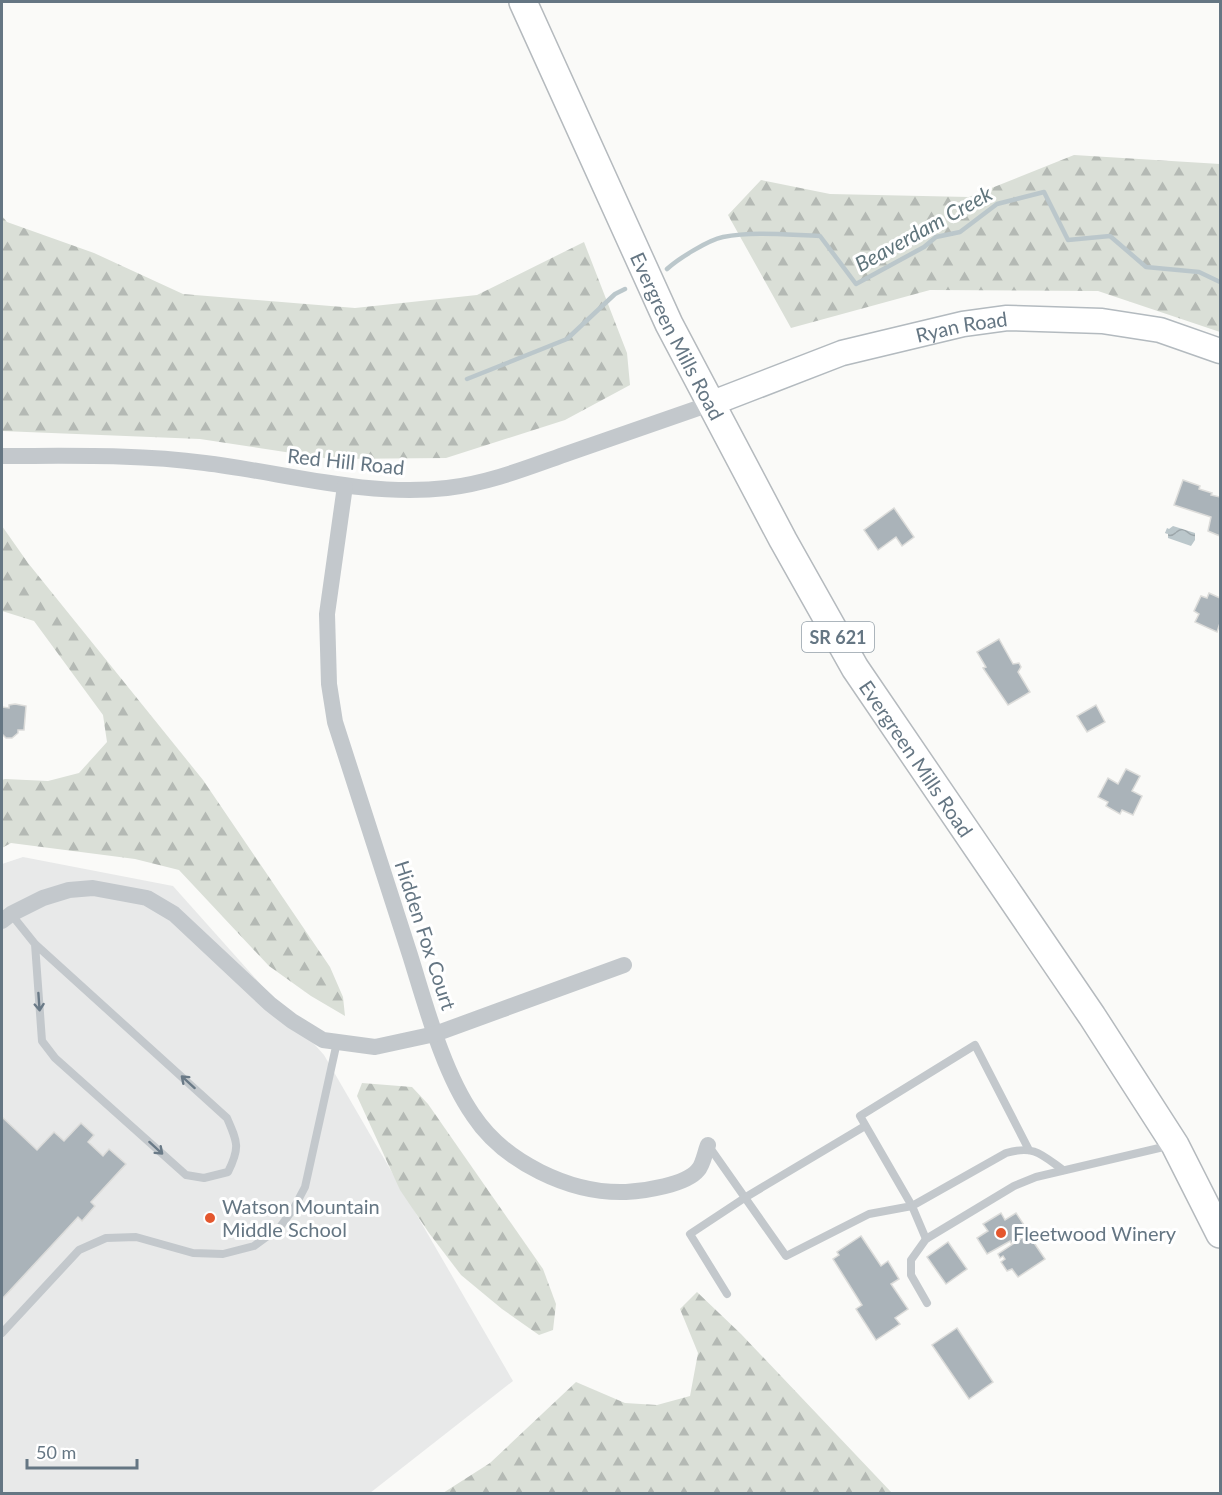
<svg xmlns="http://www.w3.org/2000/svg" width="1222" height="1495" font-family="Lato,sans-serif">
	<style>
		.built { fill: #e8e9e9 }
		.forest { fill: url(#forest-firs) }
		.water { fill: url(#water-waves) }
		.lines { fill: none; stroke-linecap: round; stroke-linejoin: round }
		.stream { stroke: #bbc7cb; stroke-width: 4.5 }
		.building { fill: #aab3b9; stroke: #dcdcda; stroke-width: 1.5 }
		.secondary-casing { stroke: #b3babf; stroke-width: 27 }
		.primary-casing { stroke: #b5babe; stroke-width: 30 }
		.service { stroke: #c3c8cc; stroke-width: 8 }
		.minor { stroke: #c3c8cc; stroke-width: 16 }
		.secondary { stroke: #fff; stroke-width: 24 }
		.primary { stroke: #fff; stroke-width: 27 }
		.oneway { stroke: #6a7a87 }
		.poi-dot { fill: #e4572e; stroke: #fff; stroke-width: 2 }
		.labels { text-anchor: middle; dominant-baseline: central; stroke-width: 6; stroke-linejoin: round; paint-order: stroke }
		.shield { fill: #fff; stroke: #939fa8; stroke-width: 1.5 }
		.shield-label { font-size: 18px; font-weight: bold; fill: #657683 }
		.street-label { font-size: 20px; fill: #657683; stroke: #fff }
		.poi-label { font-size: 20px; fill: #657683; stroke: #fff; text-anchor: start }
		.water-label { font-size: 21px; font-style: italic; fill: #60757c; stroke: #fff }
	</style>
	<defs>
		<pattern id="forest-firs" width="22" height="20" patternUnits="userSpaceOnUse" patternTransform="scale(1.5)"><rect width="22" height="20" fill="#dadfd7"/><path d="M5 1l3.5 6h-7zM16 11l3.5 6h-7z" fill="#b4b9b4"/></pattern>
		<pattern id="water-waves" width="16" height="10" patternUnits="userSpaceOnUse" patternTransform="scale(1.5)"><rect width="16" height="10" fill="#bbc7cb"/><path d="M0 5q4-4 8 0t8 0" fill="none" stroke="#9ca6aa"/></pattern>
	</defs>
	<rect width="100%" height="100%" fill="#fafaf8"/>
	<polygon class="built" points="23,857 173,886 324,1055 513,1381 370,1493 2,1493 2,864"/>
	<g class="forest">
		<polygon points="1074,155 1220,164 1220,332 1098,291 930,290 791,328 728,215 761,180 830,194 969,197"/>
		<polygon points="2,216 7,222 94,253 183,294 355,308 477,295 584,242 627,353 630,385 565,420 446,458 331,459 200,439 2,431"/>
		<polygon points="2,526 28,563 203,780 330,967 343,997 345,1016 311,996 269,966 179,870 135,859 11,843 2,848 2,780 5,779 48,781 79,773 107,742 103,715 34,621 2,611"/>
		<polygon points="362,1083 412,1087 428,1104 543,1269 556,1304 553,1330 539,1335 502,1309 461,1275 429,1233 400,1190 357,1096"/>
		<polygon points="697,1292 741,1334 892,1493 443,1493 490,1463 576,1382 625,1403 657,1405 690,1396 698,1353 680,1309"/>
	</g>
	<polygon class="water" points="1173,526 1195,533 1195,540 1191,546 1168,538 1168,534 1165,533 1167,528 1169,529"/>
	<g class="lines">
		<g class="stream">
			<path d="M667 269C678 259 708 240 723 237 754 231 789 235 820 236L856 284 924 247 936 237 960 232 997 204 1044 192 1068 240 1110 236 1146 267 1199 272 1220 282"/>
			<polyline points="467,379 567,339 615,294 625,289"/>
		</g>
	</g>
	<g class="building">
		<polygon points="1183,480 1200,486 1199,489 1212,493 1211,495 1220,497 1220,536 1208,531 1211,517 1174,505"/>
		<polygon points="894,508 914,537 902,546 896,537 878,550 864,530"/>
		<polygon points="1209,593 1220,598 1220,623 1217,632 1195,622 1199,614 1194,611 1201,596 1207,598"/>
		<polygon points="999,639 1013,664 1019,663 1021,667 1018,672 1030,692 1008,705 983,668 986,667 977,652"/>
		<polygon points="15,704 26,706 24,730 18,730 18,733 12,738 6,738 2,734 2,707 9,708 9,705"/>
		<polygon points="1096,705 1105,722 1087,732 1077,716"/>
		<polygon points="1126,769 1140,776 1132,791 1142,796 1133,815 1122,810 1120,814 1106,806 1108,802 1098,797 1108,778 1118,784"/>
		<polygon points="2,1117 37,1150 54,1132 64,1141 81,1123 94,1135 88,1142 103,1156 109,1149 126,1164 91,1202 95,1206 82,1221 78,1217 2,1299"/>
		<polygon points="1001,1213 1005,1220 1016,1213 1026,1228 1014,1235 1017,1240 1011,1243 1010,1241 987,1254 977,1238 988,1231 983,1224"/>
		<polygon points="1028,1234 1045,1259 1018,1277 1012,1269 1007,1271 1001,1262 1005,1259 1003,1256 1000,1258 998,1254"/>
		<polygon points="861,1236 881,1266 888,1261 899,1279 891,1284 908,1309 895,1318 900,1324 876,1340 856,1309 862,1305 833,1259 839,1255 837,1252"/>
		<polygon points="948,1242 967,1269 946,1284 927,1257"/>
		<polygon points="957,1328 993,1382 969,1399 932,1345"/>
	</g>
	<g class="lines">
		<defs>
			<g id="secondary">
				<path id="s1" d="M710 404 842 353 963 324 1007 318 1102 321 1160 330 1220 351"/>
			</g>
			<g id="primary">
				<path id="s2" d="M523 2 669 324 783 540 855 668 1092 1016 1175 1145 1220 1234"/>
			</g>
		</defs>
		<use href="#secondary" class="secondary-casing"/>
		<use href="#primary" class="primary-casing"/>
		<g class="service">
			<path d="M11 914 35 944 227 1118C238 1143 240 1148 228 1172L204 1178 186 1175 55 1058 42 1041 35 944"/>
			<polyline points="708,1145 786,1256 869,1214 912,1206 860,1116 975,1045 1029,1150"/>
			<path d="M926 1239 912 1206 1006 1153C1034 1145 1041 1154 1063 1170"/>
			<polyline points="727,1294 690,1234 746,1197 865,1126"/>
			<polyline points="927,1303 911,1275 911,1260 926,1239 1014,1186 1036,1177 1172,1145"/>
			<polyline points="2,1333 79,1250 106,1238 136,1237 193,1253 223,1254 254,1246 280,1227 294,1208 305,1187 337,1042"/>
		</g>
		<g class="minor">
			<path d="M2 456C69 456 138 454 205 463 286 473 365 497 447 488 490 483 529 467 569 453 616 437 663 420 710 404"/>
			<path d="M345 486 327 614 329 684 335 722C360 799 385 877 410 955 426 1006 443 1072 473 1115 504 1162 570 1194 626 1192 644 1191 686 1185 698 1170 703 1165 705 1152 708 1145"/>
			<polyline points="2,921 11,914 43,898 69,890 93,888 147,898 174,914 270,1004 292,1021 323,1040 375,1047 435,1034 624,965"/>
		</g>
		<use href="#secondary" class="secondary"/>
		<use href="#primary" class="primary"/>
	</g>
	<defs><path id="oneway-shaft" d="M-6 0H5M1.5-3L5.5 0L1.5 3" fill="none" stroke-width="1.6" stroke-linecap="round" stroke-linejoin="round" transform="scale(1.5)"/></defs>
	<g class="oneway">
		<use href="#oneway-shaft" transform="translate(39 1002) rotate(86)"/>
		<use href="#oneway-shaft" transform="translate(188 1082) rotate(-138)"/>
		<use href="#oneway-shaft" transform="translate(156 1148) rotate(42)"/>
	</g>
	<g class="poi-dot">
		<circle cx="210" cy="1218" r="6"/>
		<circle cx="1001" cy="1233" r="6"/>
	</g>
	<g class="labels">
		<rect class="shield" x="802" y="622" width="72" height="30" rx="4.5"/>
		<g class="shield-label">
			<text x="838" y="637">SR 621</text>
		</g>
		<g class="street-label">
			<text stroke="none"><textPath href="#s1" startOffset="264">Ryan Road</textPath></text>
			<text stroke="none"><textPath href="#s2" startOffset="368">Evergreen Mills Road</textPath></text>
			<text transform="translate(346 461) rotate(6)">Red Hill Road</text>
			<text stroke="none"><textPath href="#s2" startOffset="854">Evergreen Mills Road</textPath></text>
			<text transform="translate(426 935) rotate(72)">Hidden Fox Court</text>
		</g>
		<g class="poi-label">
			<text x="222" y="1206">Watson Mountain<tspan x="222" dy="23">Middle School</tspan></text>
			<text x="1013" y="1233">Fleetwood Winery</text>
		</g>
		<g class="water-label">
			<text transform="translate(923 228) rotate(-29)">Beaverdam Creek</text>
		</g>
	</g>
	<rect width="1222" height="1495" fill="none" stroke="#657683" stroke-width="6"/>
	<path d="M27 1459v9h110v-9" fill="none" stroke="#657683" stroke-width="3"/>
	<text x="36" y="1459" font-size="18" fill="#657683" stroke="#ffffff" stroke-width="4.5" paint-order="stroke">50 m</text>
</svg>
